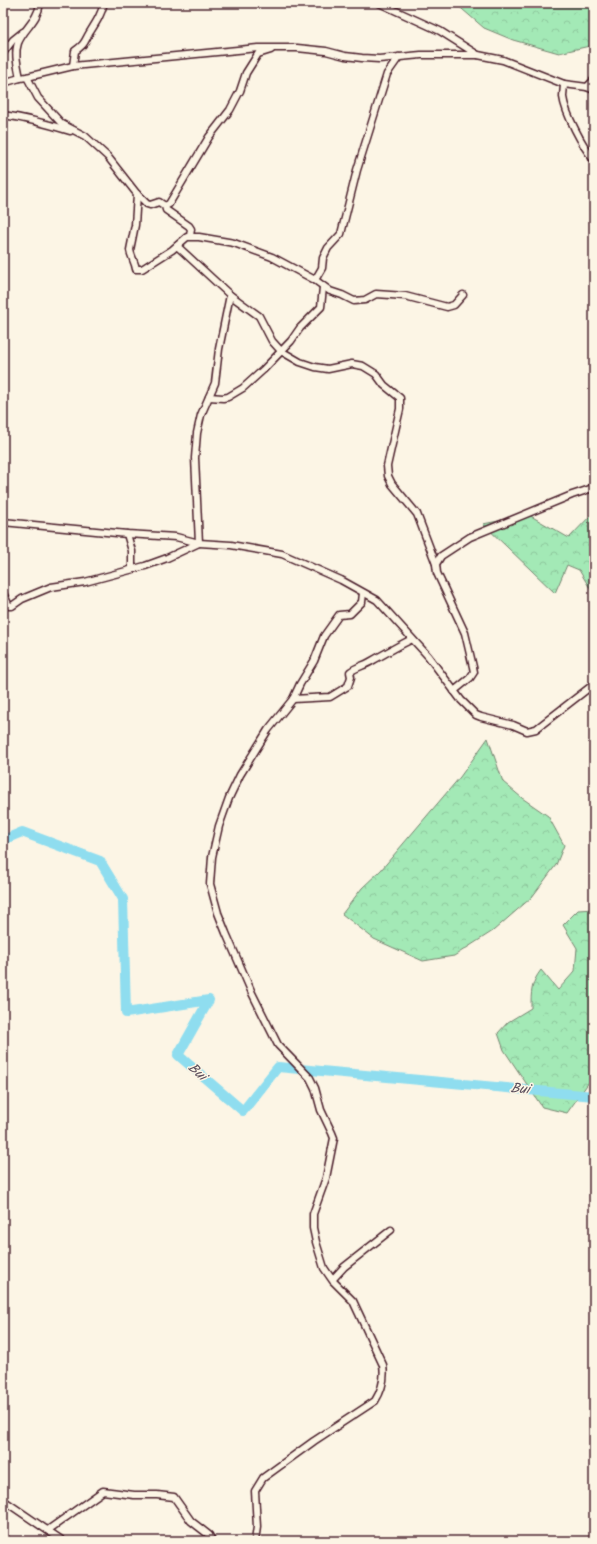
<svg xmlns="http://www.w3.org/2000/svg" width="597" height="1544" font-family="Kalam,sans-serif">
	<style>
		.forest { fill: url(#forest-crowns); stroke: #768470 }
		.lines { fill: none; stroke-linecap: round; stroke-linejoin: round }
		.river { stroke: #8fddef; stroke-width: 10 }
		.minor-casing { stroke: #4a1f2b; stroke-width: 9 }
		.minor { stroke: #fcf5e5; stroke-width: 6 }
		.labels { text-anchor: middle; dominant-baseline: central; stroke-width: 3; stroke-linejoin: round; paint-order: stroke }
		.water-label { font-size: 14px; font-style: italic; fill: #5b4e5c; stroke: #fcf5e5 }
	</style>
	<defs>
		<pattern id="forest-crowns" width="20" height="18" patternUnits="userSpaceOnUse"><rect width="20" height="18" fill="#a3e9b6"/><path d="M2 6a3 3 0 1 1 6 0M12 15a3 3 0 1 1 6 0" fill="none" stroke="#8ec79d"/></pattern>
	</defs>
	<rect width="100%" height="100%" fill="#fcf5e5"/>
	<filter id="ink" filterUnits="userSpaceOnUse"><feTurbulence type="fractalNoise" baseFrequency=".025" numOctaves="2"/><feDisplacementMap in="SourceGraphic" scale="8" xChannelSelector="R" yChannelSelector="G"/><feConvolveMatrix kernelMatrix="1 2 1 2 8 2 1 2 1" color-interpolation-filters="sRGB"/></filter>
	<g filter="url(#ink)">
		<g class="forest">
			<polygon points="455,3 594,3 594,45 559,53 513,40 484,28"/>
			<polygon points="593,513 594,595 579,570 567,565 555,593 483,524 529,515 569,538"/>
			<polygon points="488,738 503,782 522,798 548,816 564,845 556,865 532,897 493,931 454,956 423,961 374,939 342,914 362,888 381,870 460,777"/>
			<path d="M594 909V1075L567 1113 542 1107 504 1050 498 1033 508 1022 531 1008C531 992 531 983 541 970L558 990 575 971 577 948 563 925 578 910Z"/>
		</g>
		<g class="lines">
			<polyline class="river" points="3,840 22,832 100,861 123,899 126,1013 209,1000 178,1055 243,1111 278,1067 594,1096"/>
			<defs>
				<g id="minor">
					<polyline points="379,3 440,31 478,55 503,60 564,84 587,87 594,90"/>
					<polyline points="3,53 13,40 23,32"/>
					<path d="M73 66 75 51C86 43 84 42 90 32 97 21 101 15 104 3"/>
					<polyline points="27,77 38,98 62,124 85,136 108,157 137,194 147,204 150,205 159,202 165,206 166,210 189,226 191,229 190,236"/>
					<path d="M20 78C18 67 14 54 18 43 24 28 38 21 40 3"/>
					<polyline points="3,83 20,78 27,77 73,66 258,48 297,48 326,51 345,56 362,58 379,59 421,55 478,55"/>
					<path d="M564 84C564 88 563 93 563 97 565 113 583 147 594 160"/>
					<polyline points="587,87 594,80"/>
					<path d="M3 115C26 118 48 124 70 131"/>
					<path d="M137 194 135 225 130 250C131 257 135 262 136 269H142L172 250 187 237H199L234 243 272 257 315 280 330 291 342 295 354 301 365 300 376 294 405 296 447 307 454 305 463 295"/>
					<polyline points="165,206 169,204 209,137 230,110 240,91 246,73 258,54 271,50"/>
					<polyline points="177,246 230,295 259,316 272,341 281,351 300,362 315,367 328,369 352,364 363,366 376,374 384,385 400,398 400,409 387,466 388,476 392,484 417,514 436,564"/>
					<polyline points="315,280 322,268 323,258 328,248 341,234 357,170 387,74 399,57"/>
					<polyline points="209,397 223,398 228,397 243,388 263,370 291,341 300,328 321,307 323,287"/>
					<polyline points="3,522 127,534 176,537 199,543 231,545 282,554 341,580 377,600 428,656 461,700 476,715 481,717 513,725 527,731 536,729 594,684"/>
					<polyline points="127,534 132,551 132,569"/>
					<polyline points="3,593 9,606 12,606 22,599 51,587 85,582 145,566 167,558 199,543 195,458 197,433 201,415 215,383 219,349 230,295"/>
					<polyline points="454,691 470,678 474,672 473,667 465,633 437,573 436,564 441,556 470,537 572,495 590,489 594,485"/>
					<path d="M293 699 330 697 348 686 351 677 350 672C356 667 363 666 370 662 384 654 398 646 412 639"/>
					<polyline points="333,1279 344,1267 391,1230"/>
					<polyline points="3,1500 63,1541"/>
					<polyline points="48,1530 103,1491 134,1495 157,1495 174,1497 191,1521 209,1535 212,1541"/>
					<path d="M255 1541 257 1527 255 1491 263 1478 314 1441 375 1401C382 1390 385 1378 383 1365L353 1301 333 1281 324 1268 316 1242 313 1228V1214L326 1178 334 1138 332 1133 321 1110 315 1088 310 1078 278 1045 252 993 226 933 218 913 210 884 212 857 219 826 229 798 240 775 268 730 293 699 300 684 314 661 324 636 339 615 350 614 362 602 363 593"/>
				</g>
			</defs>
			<use href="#minor" class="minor-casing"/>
			<use href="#minor" class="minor"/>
		</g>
	</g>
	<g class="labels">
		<g class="water-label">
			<text transform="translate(197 1072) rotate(41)">Bui</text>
			<text transform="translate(520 1089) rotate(5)">Bui</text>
		</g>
	</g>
	<rect width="597" height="1544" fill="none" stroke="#fcf5e5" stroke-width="16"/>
	<rect x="8" y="8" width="581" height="1528" fill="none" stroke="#4a1f2b" stroke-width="1.5" filter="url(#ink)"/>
</svg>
